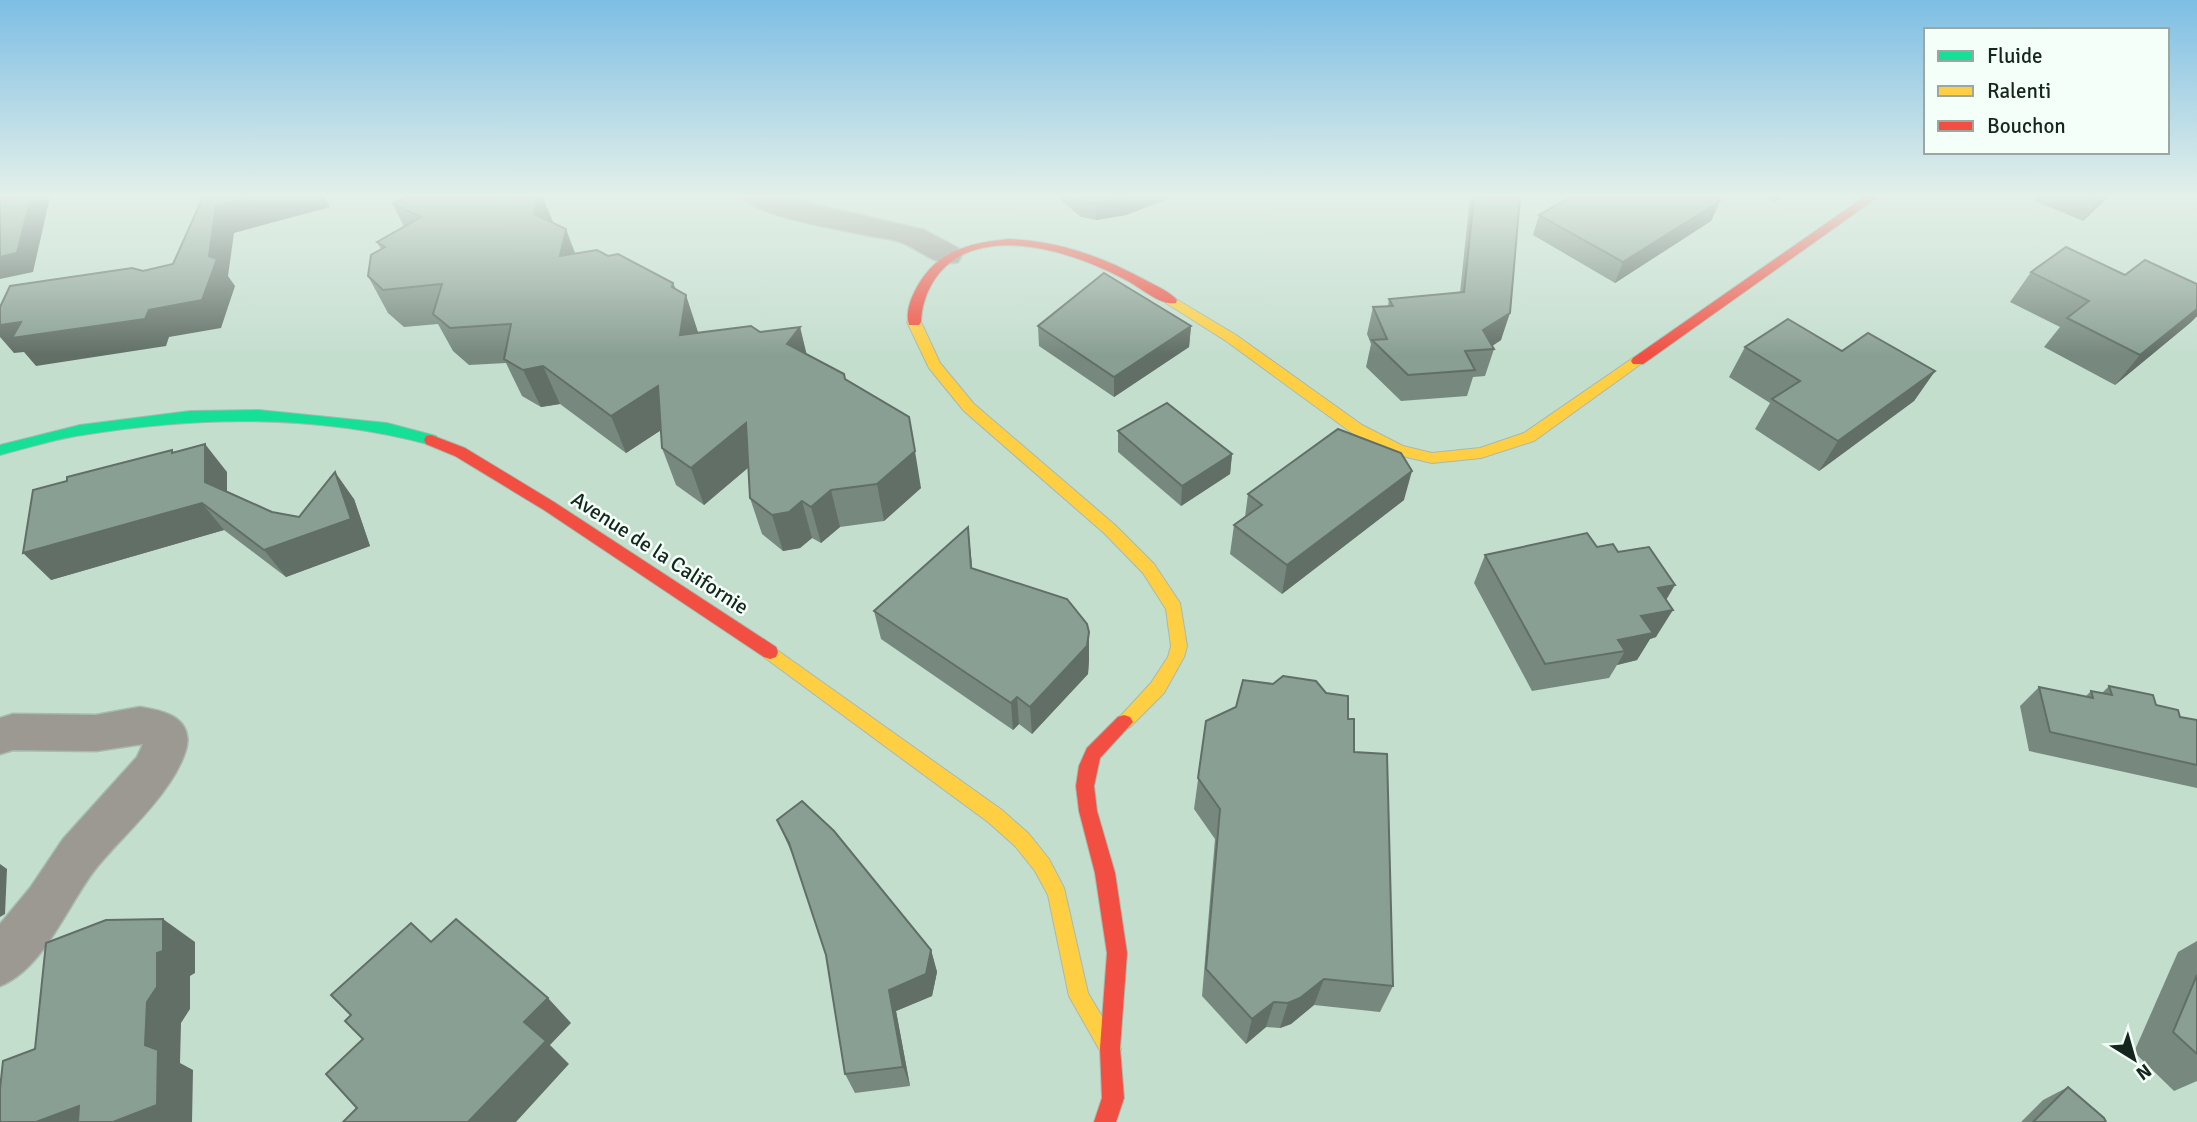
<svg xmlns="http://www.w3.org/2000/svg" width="2197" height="1122" font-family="Signika,sans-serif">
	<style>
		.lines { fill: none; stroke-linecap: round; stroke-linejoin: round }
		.street-casing { stroke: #a6baaf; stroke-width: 3 }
		.fast-casing { stroke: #a6baaf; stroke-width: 2 }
		.slow-casing { stroke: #a6baaf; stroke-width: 2 }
		.jam-casing { stroke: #a6baaf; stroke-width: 2 }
		.street { fill: #9b9992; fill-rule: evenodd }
		.fast { fill: #16e098; fill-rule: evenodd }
		.slow { fill: #ffcf43; fill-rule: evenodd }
		.jam { fill: #f24e42; fill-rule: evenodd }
		.wall { fill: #77897e }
		.shaded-wall { fill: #616f67 }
		.building { fill: #8a9f93; stroke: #616f67; stroke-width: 2 }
		.labels { text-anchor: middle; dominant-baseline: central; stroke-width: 5; stroke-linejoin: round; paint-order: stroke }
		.street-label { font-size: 21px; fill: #14261d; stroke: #f5fff9 }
	</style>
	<rect width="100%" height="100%" fill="#c4dece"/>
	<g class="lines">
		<defs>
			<g id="street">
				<path d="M743 197H783L924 230 958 248 962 255 958 262C935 267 923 251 903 243 894 239 882 238 871 236 845 230 757 217 743 197Z"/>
				<path d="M140 707C158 710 184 714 187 736 190 749 176 774 168 785 148 815 120 839 97 867 68 903 45 968 0 986V924L30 888 63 839 137 757 143 744 96 751 13 750 0 754V718L13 714 96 715Z"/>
			</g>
			<path id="fast" d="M259 410 387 423 436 436 438 440 431 445C317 414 198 416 83 435 55 439 27 448 0 455V445L80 425 190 411Z"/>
			<g id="slow">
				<polygon points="1171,296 1236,335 1362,425 1403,446 1432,453 1480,448 1524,433 1633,358 1643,358 1645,361 1534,441 1481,458 1432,463 1394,454 1352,433 1226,341 1166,303 1166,297"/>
				<polygon points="914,318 921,322 940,363 974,404 1115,525 1154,564 1180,603 1187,646 1184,657 1164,693 1130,727 1124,729 1118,727 1115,722 1151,683 1168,657 1171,646 1166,609 1143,573 1104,533 964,411 929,368 907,322"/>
				<polygon points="770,645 1002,810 1029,834 1049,859 1064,888 1088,993 1117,1042 1121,1049 1117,1056 1110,1060 1103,1056 1069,996 1048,895 1035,871 1015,846 988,822 764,657 762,652 764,647"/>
			</g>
			<g id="jam">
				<polygon points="1864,197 1878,197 1643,364 1633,364 1631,361 1633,358"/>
				<path d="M1009 239C1058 241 1101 256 1145 280 1156 286 1169 291 1177 300L1176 303C1161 306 1141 288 1128 281 1082 256 1004 228 955 259 934 273 922 297 921 322L919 325H909C906 315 909 303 914 293 933 252 967 243 1009 239Z"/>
				<polygon points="431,435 465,448 554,502 776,647 778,652 776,657 770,659 764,657 544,510 455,456 426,444 424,440 426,436"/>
				<polygon points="1124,715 1130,717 1133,722 1100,758 1094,786 1097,811 1115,873 1127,953 1120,1048 1124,1098 1116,1122 1094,1122 1102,1098 1100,1048 1107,953 1095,873 1079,811 1076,786 1079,766 1087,748 1118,717"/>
			</g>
		</defs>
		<use href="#street" class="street-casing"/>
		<use href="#fast" class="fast-casing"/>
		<use href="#slow" class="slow-casing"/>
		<use href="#jam" class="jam-casing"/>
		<use href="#street" class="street"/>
		<use href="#fast" class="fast"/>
		<use href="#slow" class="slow"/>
		<use href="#jam" class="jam"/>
	</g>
	<g class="wall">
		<polygon points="1057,197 1172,197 1126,215 1096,220 1081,217"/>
		<polygon points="1471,197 1520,197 1501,340 1492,346 1494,349 1485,376 1473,377 1467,396 1401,401 1366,367 1371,344 1367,334 1373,307 1388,306 1389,299 1460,293 1469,207"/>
		<polygon points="1766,197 1783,197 1774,202"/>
		<polygon points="2035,197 2108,197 2083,221 2035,201"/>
		<polygon points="1720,201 1711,221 1615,283 1533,235 1539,215"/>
		<polygon points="393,204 553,222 575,253 608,256 673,283 698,333 760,332 800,327 806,354 845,379 921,488 884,521 840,527 821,543 812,538 800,548 783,551 762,534 750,498 748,468 704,505 676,485 662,448 661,430 626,453 560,404 541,407 522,396 506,363 469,365 453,351 438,324 404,327 388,313 368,276 381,249 377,242 404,227"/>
		<polygon points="2031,272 2125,275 2197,284 2197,316 2190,323 2115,385 2044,347 2060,327 2010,302"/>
		<polygon points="1038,326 1191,326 1189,347 1114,397 1039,346"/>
		<polygon points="1745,347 1842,351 1935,371 1914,401 1819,471 1755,429 1770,403 1729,377"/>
		<polygon points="1118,431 1232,454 1230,474 1181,506 1118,452"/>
		<polygon points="174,452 227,472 227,491 272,512 299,517 354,499 370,546 286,577 224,530 51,580 67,481"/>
		<polygon points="1248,494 1404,500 1282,594 1230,554 1234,525 1245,517"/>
		<polygon points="1618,552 1666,600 1656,637 1650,639 1637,660 1617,665 1609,678 1532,691 1474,583 1485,555"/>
		<polygon points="971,556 972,569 1089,632 1089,660 1088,674 1032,734 1019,724 1013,730 881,639 874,611"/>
		<polygon points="2109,686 2156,705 2180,717 2197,720 2197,788 2029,751 2020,706 2039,687 2085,697 2091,691 2102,693"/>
		<polygon points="1348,719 1393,986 1380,1012 1314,1005 1291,1024 1280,1028 1266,1027 1246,1044 1202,996 1215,839 1194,809 1206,721"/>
		<polygon points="777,820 931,950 937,972 932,996 896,1011 910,1086 855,1093 845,1074 826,955 793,856"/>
		<polygon points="2197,941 2197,1081 2174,1091 2134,1052 2178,952"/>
		<polygon points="2068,1087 2106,1122 2021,1122 2043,1100"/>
	</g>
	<g class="shaded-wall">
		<polygon points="31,197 50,197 33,272 0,279 0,257"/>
		<polygon points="249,197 325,197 330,207 234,233 228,276 235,286 221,328 169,337 166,346 36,366 24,352 14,353 0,337 0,325 21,322 149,310 209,256 216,206"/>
		<polygon points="530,197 543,197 553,222 550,251 534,214"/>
		<polygon points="1128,197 1172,197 1126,215 1096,220 1096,203"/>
		<polygon points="2101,197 2108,197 2083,221"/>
		<polygon points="1720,201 1711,221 1615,283 1623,262"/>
		<polygon points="566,229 580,266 560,256"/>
		<polygon points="673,283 683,315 686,295 698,332 693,373 680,335 672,287"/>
		<polygon points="2197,309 2197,316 2190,323 2115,385 2140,355"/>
		<polygon points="1510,313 1501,340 1486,350 1483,330"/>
		<polygon points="1191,326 1189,347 1114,397 1114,377"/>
		<polygon points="800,327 809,364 787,344"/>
		<polygon points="543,366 560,404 541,407 523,370"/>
		<polygon points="1935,371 1914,401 1819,471 1838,441"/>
		<polygon points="658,386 672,423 626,453 611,416"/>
		<polygon points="746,423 757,460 704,505 691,468"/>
		<polygon points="205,444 227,472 227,509 205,482"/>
		<polygon points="915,451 921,488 884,521 877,484"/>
		<polygon points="1232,454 1230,474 1181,506 1182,486"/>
		<polygon points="1412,471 1404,500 1282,594 1287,565"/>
		<polygon points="335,472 354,499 370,546 286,577 264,550 351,519"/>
		<polygon points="831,490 840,527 821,543 811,507"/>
		<polygon points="802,501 812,538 800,548 783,551 772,515"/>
		<polygon points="202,503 224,530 51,580 23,553"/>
		<polygon points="968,527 971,556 974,597 971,568"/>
		<polygon points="1675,585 1659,612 1673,610 1656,637 1650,639 1637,660 1617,665 1625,651 1618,640 1658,588"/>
		<polygon points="1089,632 1089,660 1088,674 1032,734 1030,707"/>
		<polygon points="1017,697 1019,724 1013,730 1011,703"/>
		<polygon points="0,864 7,869 5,914 0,917"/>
		<polygon points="163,919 195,942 195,973 190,976 190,1009 181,1023 180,1063 193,1070 192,1122 113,1122 147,1002"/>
		<polygon points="931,950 937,972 932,996 896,1011 910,1086 903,1067 889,990"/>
		<polygon points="1324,979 1314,1005 1291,1024 1280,1028 1288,1003"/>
		<polygon points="548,998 571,1023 550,1045 569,1064 516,1122 468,1122 524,1022"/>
		<polygon points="1274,1002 1266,1027 1246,1044 1252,1019"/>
		<polygon points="79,1106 113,1122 36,1122"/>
	</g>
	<g class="building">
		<polygon points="0,197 31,197 17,253 0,257"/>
		<polygon points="203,197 249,197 216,206 209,256 217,259 202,300 149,310 145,319 12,338 21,322 0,325 0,307 10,286 132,268 143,271 173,264"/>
		<polygon points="405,197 537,197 534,214 566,229 560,256 597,250 608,256 618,254 673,283 672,287 686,295 680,335 751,326 760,332 800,327 787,344 844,374 845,379 909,417 915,451 877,484 831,490 811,507 802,501 789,512 772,515 750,498 746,423 691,468 662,448 658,386 611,416 543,366 523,370 504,359 511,324 450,328 433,314 442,284 383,290 368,276 371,255 385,247 377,242 421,217 393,204"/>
		<polygon points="1078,197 1128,197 1096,203 1081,200"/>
		<polygon points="1474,197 1520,197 1510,313 1483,330 1494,349 1465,351 1475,370 1408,375 1372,340 1387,339 1373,307 1393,306 1389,299 1464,292"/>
		<polygon points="1571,197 1719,197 1720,201 1623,262 1539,215"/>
		<polygon points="2091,197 2101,197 2098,201"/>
		<polygon points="2066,247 2125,275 2145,260 2197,284 2197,309 2140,355 2067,318 2089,301 2031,272"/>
		<polygon points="1104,273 1191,326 1114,377 1038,326"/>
		<polygon points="1788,319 1842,351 1868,333 1935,371 1838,441 1772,399 1800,381 1745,347"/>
		<polygon points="1167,403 1232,454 1182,486 1118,431"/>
		<polygon points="1338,429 1401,453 1412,471 1287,565 1234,525 1262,505 1248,494"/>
		<polygon points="205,444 205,482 272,512 299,517 335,472 351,519 264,550 202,503 23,553 33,490 67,481 67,477 172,450 172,453"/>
		<polygon points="968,527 971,568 1067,599 1087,624 1089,632 1087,646 1030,707 1017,697 1011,703 874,611"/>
		<polygon points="1587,533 1597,547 1613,544 1618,552 1649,547 1675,585 1658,588 1673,610 1641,616 1653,633 1618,640 1625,651 1545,664 1485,555"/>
		<polygon points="1283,676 1316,681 1326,693 1348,696 1348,719 1354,719 1354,752 1387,754 1393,986 1324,979 1300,998 1288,1003 1274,1002 1252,1019 1206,969 1220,809 1198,778 1206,721 1236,707 1243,680 1273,684"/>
		<polygon points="2109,686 2153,695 2156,705 2178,710 2180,717 2197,720 2197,765 2050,732 2039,687 2093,698 2091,691 2112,695"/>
		<polygon points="802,801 834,831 931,950 926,974 889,990 903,1067 845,1074 826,955 789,843 777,820"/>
		<polygon points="163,919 163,951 157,953 157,987 147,1002 145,1045 158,1050 157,1105 113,1122 78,1122 79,1106 36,1122 0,1122 0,1089 3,1061 35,1049 46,943 106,920"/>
		<polygon points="456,919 548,998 524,1022 546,1041 468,1122 343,1122 357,1108 326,1074 363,1039 345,1021 351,1015 331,995 411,923 431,942"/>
		<polygon points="2197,975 2197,1054 2173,1032"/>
		<polygon points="2068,1087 2104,1118 2106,1122 2033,1122"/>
	</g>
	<linearGradient id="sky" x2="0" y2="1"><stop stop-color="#7dbee4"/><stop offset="0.55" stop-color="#e4f0e9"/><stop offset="1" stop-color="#e4f0e9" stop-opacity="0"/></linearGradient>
	<rect width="2197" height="355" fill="url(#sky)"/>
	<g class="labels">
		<g class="street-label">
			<text transform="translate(660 553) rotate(33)">Avenue de la Californie</text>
		</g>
	</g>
	<rect x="1924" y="28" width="245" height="126" fill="#f5fff9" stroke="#9ba8a1" stroke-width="2"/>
	<rect x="1938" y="51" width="35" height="10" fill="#16e098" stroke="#9ba8a1" stroke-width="2"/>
	<text x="1987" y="63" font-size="21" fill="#14261d">Fluide</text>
	<rect x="1938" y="86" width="35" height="10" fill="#ffcf43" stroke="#9ba8a1" stroke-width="2"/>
	<text x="1987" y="98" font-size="21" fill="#14261d">Ralenti</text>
	<rect x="1938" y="121" width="35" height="10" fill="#f24e42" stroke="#9ba8a1" stroke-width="2"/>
	<text x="1987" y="133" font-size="21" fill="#14261d">Bouchon</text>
	<g transform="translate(2134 1059) rotate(143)" stroke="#f5fff9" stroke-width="5" paint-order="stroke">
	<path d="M0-5L12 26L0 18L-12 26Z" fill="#14261d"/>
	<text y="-10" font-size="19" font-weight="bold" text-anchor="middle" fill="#14261d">N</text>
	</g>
</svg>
